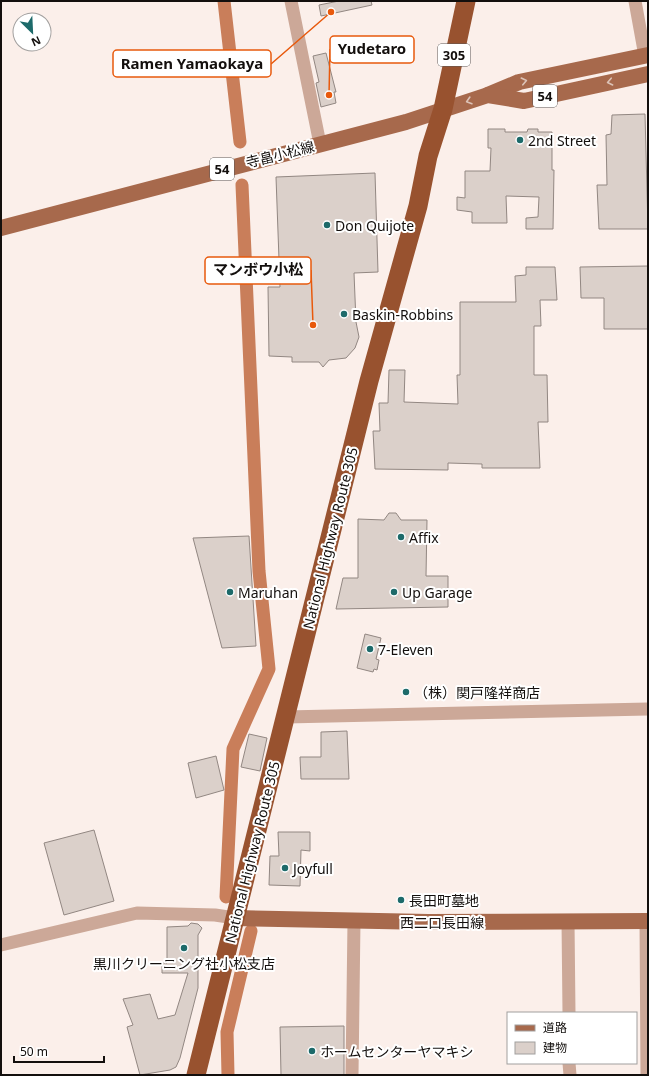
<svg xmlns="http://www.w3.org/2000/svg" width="649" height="1076" font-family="'Noto Sans','Noto Sans JP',sans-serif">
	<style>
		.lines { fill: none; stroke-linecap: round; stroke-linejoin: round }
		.canal { stroke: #c97e5a; stroke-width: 13 }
		.building { fill: #dbd0ca; stroke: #928782 }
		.minor { stroke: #cca898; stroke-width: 13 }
		.major { stroke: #a7694c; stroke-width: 16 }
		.highway { stroke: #98522f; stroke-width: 19 }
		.oneway { stroke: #dcc3b7 }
		.poi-dot { fill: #1d6a6a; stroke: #fff; stroke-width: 1.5 }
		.labels { text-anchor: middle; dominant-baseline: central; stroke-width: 4; stroke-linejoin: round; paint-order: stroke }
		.shield { fill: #fff; stroke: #5a5756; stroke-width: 1 }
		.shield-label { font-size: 13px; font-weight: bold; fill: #130f0d }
		.poi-label { font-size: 14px; fill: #130f0d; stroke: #fff; text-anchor: start }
		.street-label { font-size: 14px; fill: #130f0d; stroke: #fff }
		.leader { fill: none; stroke: #e8590c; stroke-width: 1.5 }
		.callout-dot { fill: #e8590c; stroke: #fff; stroke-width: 1.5 }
		.callout { fill: #fff; stroke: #e8590c; stroke-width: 1.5 }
		.callout-label { font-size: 15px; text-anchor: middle; font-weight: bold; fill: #130f0d }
	</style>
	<rect width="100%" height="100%" fill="#fbefea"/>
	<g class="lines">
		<g class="canal">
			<polyline points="224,1 240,142"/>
			<polyline points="226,897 233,749 269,669 259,571 242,185"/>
			<polyline points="228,1075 227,1032 251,931"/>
		</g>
	</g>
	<g class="building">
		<polygon points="339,1 371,1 372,5 321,16 319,5"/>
		<polygon points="326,53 336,92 334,92 336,103 321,107 316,83 319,82 313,56"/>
		<polygon points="645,114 648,229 599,229 597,185 607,185 606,135 611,134 612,115"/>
		<polygon points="488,129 505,129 505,132 527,132 528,129 538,129 538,132 552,132 552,170 554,170 553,229 526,229 526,218 538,217 539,197 506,196 507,223 472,223 472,212 457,210 457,197 465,198 465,171 490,171 491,148 488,148"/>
		<polygon points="375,173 378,272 354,273 356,322 359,337 355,348 346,358 329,360 323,367 319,362 292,362 292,357 269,356 268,287 280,287 276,177"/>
		<polygon points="648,266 648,329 604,329 604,298 581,298 580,267"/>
		<polygon points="526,267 555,267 557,300 540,300 541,326 534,326 534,375 547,375 548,422 538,422 540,468 482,468 482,464 448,463 448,470 375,469 373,431 380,431 379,403 388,403 389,370 405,370 404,402 458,404 457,375 460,375 460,302 516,302 515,276 526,275"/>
		<polygon points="389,513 396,513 401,520 427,520 426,576 448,576 448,607 336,609 343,578 358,578 358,519 384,520"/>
		<polygon points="249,536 256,646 222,648 193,538"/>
		<polygon points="365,634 381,638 376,659 379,660 377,670 374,669 373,672 357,668"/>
		<polygon points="347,731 349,779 301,779 300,757 321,757 321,732"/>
		<polygon points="249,734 267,738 260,771 241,767"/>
		<polygon points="216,756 224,790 196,798 188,763"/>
		<polygon points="94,830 114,901 64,915 44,843"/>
		<polygon points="278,832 310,832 310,851 301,850 300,886 269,885 270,856 279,856"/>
		<polygon points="191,923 198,924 202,928 198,935 198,988 180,1058 176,1067 170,1070 140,1075 127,1027 133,1025 123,999 150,994 158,1019 175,1015 188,973 162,973 162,963 167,963 167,927 188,926"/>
		<polygon points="344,1026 344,1075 281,1075 280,1027"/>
	</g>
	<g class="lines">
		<g class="minor">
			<polyline points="291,1 320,144"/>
			<polyline points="635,1 645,56"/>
			<polyline points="286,717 648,709"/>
			<polyline points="568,921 569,1013"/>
			<polyline points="646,921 647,1075"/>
			<polyline points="1,945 137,913 215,915 235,918"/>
			<polyline points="569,1063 570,1075"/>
			<polyline points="352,1075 354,921"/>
		</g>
		<g class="major">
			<polyline points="488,95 519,82 648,55"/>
			<polyline points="1,228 406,122 488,95 524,101 648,74"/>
			<polyline points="235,918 428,922 648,921"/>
		</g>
		<polyline class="highway" points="196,1075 369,381 418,206 428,156 443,109 466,1"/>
	</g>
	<defs><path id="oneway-chevron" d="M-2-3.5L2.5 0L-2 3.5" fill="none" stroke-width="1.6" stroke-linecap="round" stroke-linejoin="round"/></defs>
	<g class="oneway">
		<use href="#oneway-chevron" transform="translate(524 81) rotate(-13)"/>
		<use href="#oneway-chevron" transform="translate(610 82) rotate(168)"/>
		<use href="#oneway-chevron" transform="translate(469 101) rotate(163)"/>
	</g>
	<g class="poi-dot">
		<circle cx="520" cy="140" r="4"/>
		<circle cx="327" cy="225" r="4"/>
		<circle cx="344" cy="314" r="4"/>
		<circle cx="401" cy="537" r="4"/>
		<circle cx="230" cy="592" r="4"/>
		<circle cx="394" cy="592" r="4"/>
		<circle cx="370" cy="649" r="4"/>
		<circle cx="406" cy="692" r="4"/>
		<circle cx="285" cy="868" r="4"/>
		<circle cx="401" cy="900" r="4"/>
		<circle cx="184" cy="948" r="4"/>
		<circle cx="312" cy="1051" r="4"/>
	</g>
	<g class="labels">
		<g class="shield">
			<rect x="438" y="44" width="32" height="22" rx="3"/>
			<rect x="533" y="85" width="24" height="22" rx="3"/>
			<rect x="210" y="158" width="24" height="22" rx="3"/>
		</g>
		<g class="shield-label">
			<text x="454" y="55">305</text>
			<text x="545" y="96">54</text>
			<text x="222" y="169">54</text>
		</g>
		<g class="poi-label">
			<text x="528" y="140">2nd Street</text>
			<text x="335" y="225">Don Quijote</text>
			<text x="352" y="314">Baskin-Robbins</text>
			<text x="409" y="537">Affix</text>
			<text x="238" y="592">Maruhan</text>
			<text x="402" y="592">Up Garage</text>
			<text x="378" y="649">7-Eleven</text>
			<text x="414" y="692">（株）関戸隆祥商店</text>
			<text x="293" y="868">Joyfull</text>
			<text x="409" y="900">長田町墓地</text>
			<text x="184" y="963" text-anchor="middle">黒川クリーニング社小松支店</text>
			<text x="320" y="1051">ホームセンターヤマキシ</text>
		</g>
		<g class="street-label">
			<text transform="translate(280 154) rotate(-14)">寺畠小松線</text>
			<text transform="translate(330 538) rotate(-76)">National Highway Route 305</text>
			<text transform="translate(252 852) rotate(-76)">National Highway Route 305</text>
			<text x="442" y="922">西二口長田線</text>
		</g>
	</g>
	<path class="leader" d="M329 95L330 49M331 12L271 64M313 325L311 270"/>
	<g class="callout-dot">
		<circle cx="329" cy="95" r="4"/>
		<circle cx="331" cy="12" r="4"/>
		<circle cx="313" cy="325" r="4"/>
	</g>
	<g class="callout">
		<rect x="330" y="36" width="84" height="27" rx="4"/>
		<rect x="113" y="50" width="158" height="27" rx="4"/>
		<rect x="205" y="257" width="106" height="27" rx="4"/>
	</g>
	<g class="callout-label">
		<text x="372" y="54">Yudetaro</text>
		<text x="192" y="69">Ramen Yamaokaya</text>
		<text x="258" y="275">マンボウ小松</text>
	</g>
	<rect width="649" height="1076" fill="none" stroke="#130f0d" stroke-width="4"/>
	<rect x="507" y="1012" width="130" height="52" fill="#ffffff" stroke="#a19f9e"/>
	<rect x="515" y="1025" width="20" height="6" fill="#a7694c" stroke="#a19f9e"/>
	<text x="543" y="1032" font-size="12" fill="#130f0d">道路</text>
	<rect x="515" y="1042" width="20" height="12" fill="#dbd0ca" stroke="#a19f9e"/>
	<text x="543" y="1052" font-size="12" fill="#130f0d">建物</text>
	<g transform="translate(32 32) rotate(156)"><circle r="19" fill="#ffffff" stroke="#a19f9e"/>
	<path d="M0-3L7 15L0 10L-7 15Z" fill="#1d6a6a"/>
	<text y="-6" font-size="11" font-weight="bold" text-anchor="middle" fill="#130f0d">N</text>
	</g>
	<path d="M14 1056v6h90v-6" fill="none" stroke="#130f0d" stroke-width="2"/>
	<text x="20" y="1056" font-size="12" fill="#130f0d" stroke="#ffffff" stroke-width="3" paint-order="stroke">50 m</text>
</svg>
